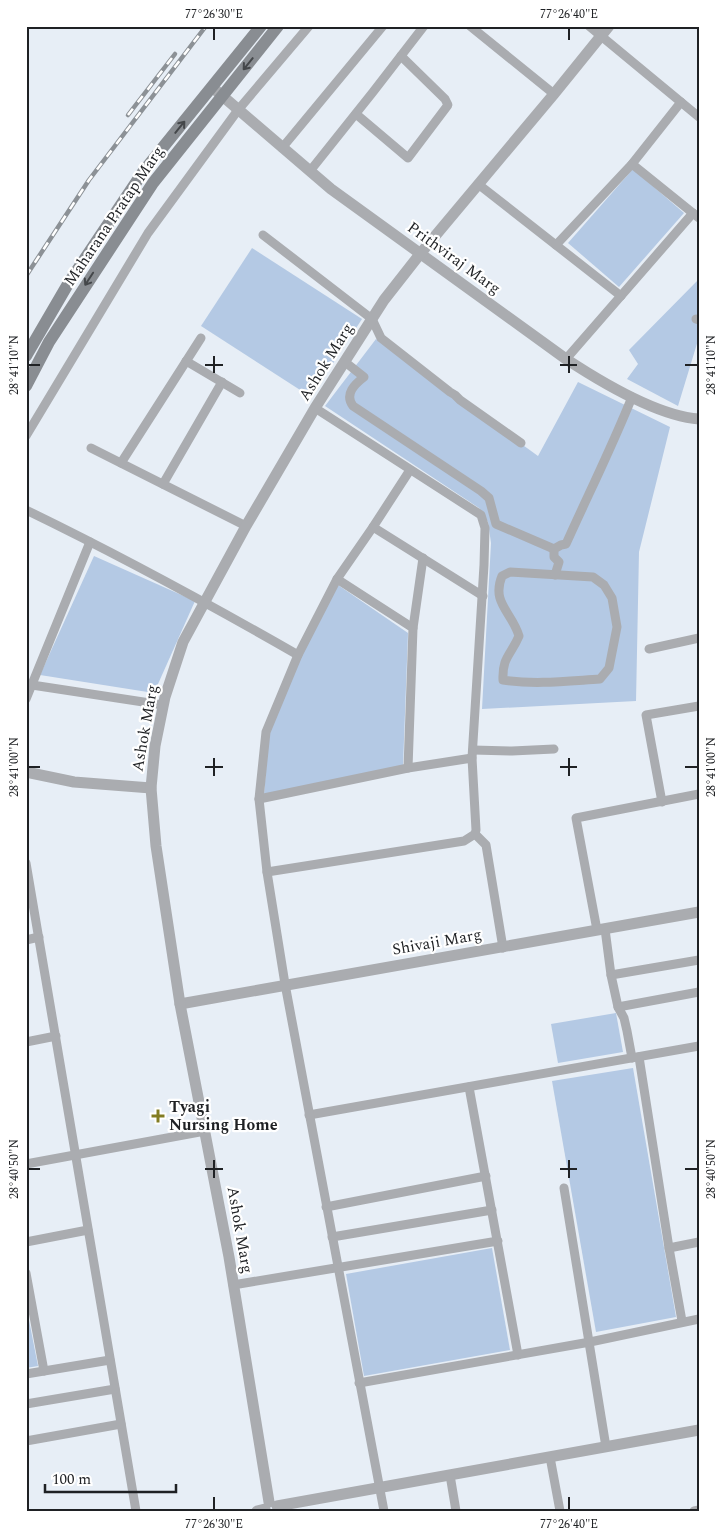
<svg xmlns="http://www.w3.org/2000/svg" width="725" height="1537" font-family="Spectral,serif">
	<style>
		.park { fill: #b4c9e4 }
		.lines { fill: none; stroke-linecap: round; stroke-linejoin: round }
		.minor { stroke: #aaacb0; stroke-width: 9 }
		.tertiary { stroke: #aaacb0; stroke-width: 11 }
		.secondary { stroke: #898d92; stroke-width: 12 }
		.rail-casing { stroke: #8c9196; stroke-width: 4.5 }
		.rail { stroke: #fff; stroke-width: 2.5; stroke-dasharray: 8; stroke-linecap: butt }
		.oneway { stroke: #44474a }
		.ticks { fill: none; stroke: #1f2124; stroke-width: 2 }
		.poi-dot { fill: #827c22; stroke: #fff; stroke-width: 2 }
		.labels { text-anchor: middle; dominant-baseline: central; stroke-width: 4.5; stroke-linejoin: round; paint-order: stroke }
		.street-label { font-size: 16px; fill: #1f2124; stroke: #fff }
		.poi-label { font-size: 16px; font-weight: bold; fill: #1f2124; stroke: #fff; text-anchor: start }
		.neatline { fill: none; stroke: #1f2124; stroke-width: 2 }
		.ticks-label { font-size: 12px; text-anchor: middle; fill: #1f2124 }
	</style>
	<rect width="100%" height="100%" fill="#e7eef6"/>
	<g class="park">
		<polygon points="633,169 684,213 619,287 568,243"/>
		<polygon points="252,248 362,319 311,397 201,326"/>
		<polygon points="699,279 699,337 678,406 627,379 638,364 629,350"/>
		<polygon points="376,339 538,456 578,382 670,427 639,552 636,701 482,709 491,543 488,522 479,508 325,406"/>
		<polygon points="94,556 195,601 154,693 40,675"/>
		<polygon points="338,585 408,633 403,766 264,794 269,732 299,650"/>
		<polygon points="616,1013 623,1052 558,1063 551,1024"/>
		<polygon points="633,1068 676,1317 596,1332 552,1081"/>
		<polygon points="492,1248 510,1350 364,1376 346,1274"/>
		<polygon points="26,1305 38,1366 26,1368"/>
	</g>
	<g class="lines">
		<g class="minor">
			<polyline points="470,26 554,94"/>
			<polyline points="589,26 699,117"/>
			<polyline points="356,114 408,158 448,105 445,99 401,56"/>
			<polyline points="282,148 383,26"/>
			<polyline points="632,164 699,218"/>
			<polyline points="310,171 373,92 424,26"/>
			<polyline points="478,184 621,296"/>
			<polyline points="263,235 372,319 381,338 450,392 455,395 460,400 521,443"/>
			<polyline points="556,245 632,164 681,102"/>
			<polyline points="696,319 699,320"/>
			<polyline points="566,359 693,213"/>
			<polyline points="186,361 240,393"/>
			<path d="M345 362 364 377C355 384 344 394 353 406L481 491 489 498 496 524 554 549"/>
			<polyline points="26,436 148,233 238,110 309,26"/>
			<polyline points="91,448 246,526"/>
			<polyline points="121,463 201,338"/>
			<polyline points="163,484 222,382"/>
			<path d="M26 510C119 555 209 604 298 655"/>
			<polyline points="373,527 483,596"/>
			<path d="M510 572 593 577 604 585 612 598 617 627 609 668 600 679C568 681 535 685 503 680 502 657 511 655 519 636 512 612 491 603 502 576Z"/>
			<path d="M555 575 559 562 554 557V549L561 545 566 544C588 495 612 447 632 397"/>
			<polyline points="337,579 413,628 408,768"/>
			<polyline points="413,628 423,558"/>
			<polyline points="649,649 699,638"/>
			<polyline points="32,685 163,705"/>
			<polyline points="26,699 90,542"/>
			<polyline points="473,750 512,751 554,749"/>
			<polyline points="259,799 408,768 472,758"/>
			<polyline points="662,802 646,715 699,706"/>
			<polyline points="475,834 486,845 503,948"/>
			<polyline points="26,863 136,1511"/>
			<polyline points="267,872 464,841 475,834 476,830 472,758 484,565 485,528 481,515 315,408"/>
			<polyline points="605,929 611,975 618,1007 624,1018 627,1031 632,1058"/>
			<polyline points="597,930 576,818 699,794"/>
			<polyline points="26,940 39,937"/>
			<polyline points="611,975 699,960"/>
			<polyline points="618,1007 699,992"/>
			<polyline points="26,1042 56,1036"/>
			<polyline points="639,1057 669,1248 682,1321"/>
			<polyline points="469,1087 518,1355"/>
			<polyline points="309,1115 699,1046"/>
			<polyline points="26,1164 205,1131"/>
			<polyline points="564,1188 606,1447"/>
			<polyline points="326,1207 486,1176"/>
			<polyline points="332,1237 492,1210"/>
			<polyline points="26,1242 88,1230"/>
			<polyline points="669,1248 699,1242"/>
			<polyline points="26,1273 44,1371"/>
			<polyline points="233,1285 498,1241"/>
			<polyline points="26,1374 110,1360"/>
			<polyline points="359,1383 590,1342 699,1319"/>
			<polyline points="26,1404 115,1389"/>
			<polyline points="26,1441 121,1424"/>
			<polyline points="550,1457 560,1511"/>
			<polyline points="450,1475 456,1511"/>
			<polyline points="384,1511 285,984 267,872 259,799 266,732 298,655 337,579 373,527 410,470"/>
			<polyline points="694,1511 699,1510"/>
		</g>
		<g class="tertiary">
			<path d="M212 87 331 189 566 359C601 382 657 416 699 419"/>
			<polyline points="26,772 74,782 151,788"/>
			<polyline points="180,1004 699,912"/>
			<polyline points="269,1502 229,1257 180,1004 156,846 151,788 155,746 165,697 183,642 246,526 315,408 384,300 420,254 554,94 609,26"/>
			<polyline points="277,1506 699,1430"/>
			<polyline points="257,1511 265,1509"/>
		</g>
		<g class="secondary">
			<polyline points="26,356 68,284 143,172 261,26"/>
			<polyline points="26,386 49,342 153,183 278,26"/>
		</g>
		<defs>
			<g id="rail">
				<polyline points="128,115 175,54"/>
				<polyline points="26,276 89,180 206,26"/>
			</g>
		</defs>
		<use href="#rail" class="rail-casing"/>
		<use href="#rail" class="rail"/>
	</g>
	<defs><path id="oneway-shaft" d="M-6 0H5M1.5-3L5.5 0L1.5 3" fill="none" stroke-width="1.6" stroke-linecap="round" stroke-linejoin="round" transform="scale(1.25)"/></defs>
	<g class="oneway">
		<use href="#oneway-shaft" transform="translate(248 64) rotate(129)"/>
		<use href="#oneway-shaft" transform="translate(180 127) rotate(-51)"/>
		<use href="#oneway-shaft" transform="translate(89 279) rotate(123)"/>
	</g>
	<path class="ticks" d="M214 28V40M569 28V40M214 356V373M569 356V373M28 365H40M205 365H223M560 365H577M685 365H698M214 758V776M569 758V776M28 767H40M205 767H223M560 767H577M685 767H698M214 1160V1178M569 1160V1178M28 1169H40M205 1169H223M560 1169H577M685 1169H698M214 1497V1510M569 1497V1510"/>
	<path class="poi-dot" d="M155.5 1108.5h5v5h5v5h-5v5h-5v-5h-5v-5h5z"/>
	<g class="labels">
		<g class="street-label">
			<text transform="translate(114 216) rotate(-56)">Maharana Pratap Marg</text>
			<text transform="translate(454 258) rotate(36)">Prithviraj Marg</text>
			<text transform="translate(326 362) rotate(-58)">Ashok Marg</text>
			<text transform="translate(145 728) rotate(-80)">Ashok Marg</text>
			<text transform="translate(437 942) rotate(-10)">Shivaji Marg</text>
			<text transform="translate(240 1230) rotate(80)">Ashok Marg</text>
		</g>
		<g class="poi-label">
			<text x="169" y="1107">Tyagi<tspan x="169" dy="18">Nursing Home</tspan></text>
		</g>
	</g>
	<rect width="725" height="1537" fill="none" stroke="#ffffff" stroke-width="55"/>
	<path d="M45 1484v8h131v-8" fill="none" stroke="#1f2124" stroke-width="2.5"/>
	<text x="52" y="1484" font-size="15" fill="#1f2124" stroke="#ffffff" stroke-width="4" paint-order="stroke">100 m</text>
	<rect x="28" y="28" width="670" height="1482" class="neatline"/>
	<g class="ticks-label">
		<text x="214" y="18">77°26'30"E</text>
		<text x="569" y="18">77°26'40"E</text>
		<text transform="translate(14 365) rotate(-90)" y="4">28°41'10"N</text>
		<text transform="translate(711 365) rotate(-90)" y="4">28°41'10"N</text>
		<text transform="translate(14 767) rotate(-90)" y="4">28°41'00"N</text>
		<text transform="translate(711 767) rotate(-90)" y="4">28°41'00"N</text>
		<text transform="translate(14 1169) rotate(-90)" y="4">28°40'50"N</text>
		<text transform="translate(711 1169) rotate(-90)" y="4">28°40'50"N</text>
		<text x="214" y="1528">77°26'30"E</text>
		<text x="569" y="1528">77°26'40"E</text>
	</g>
</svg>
